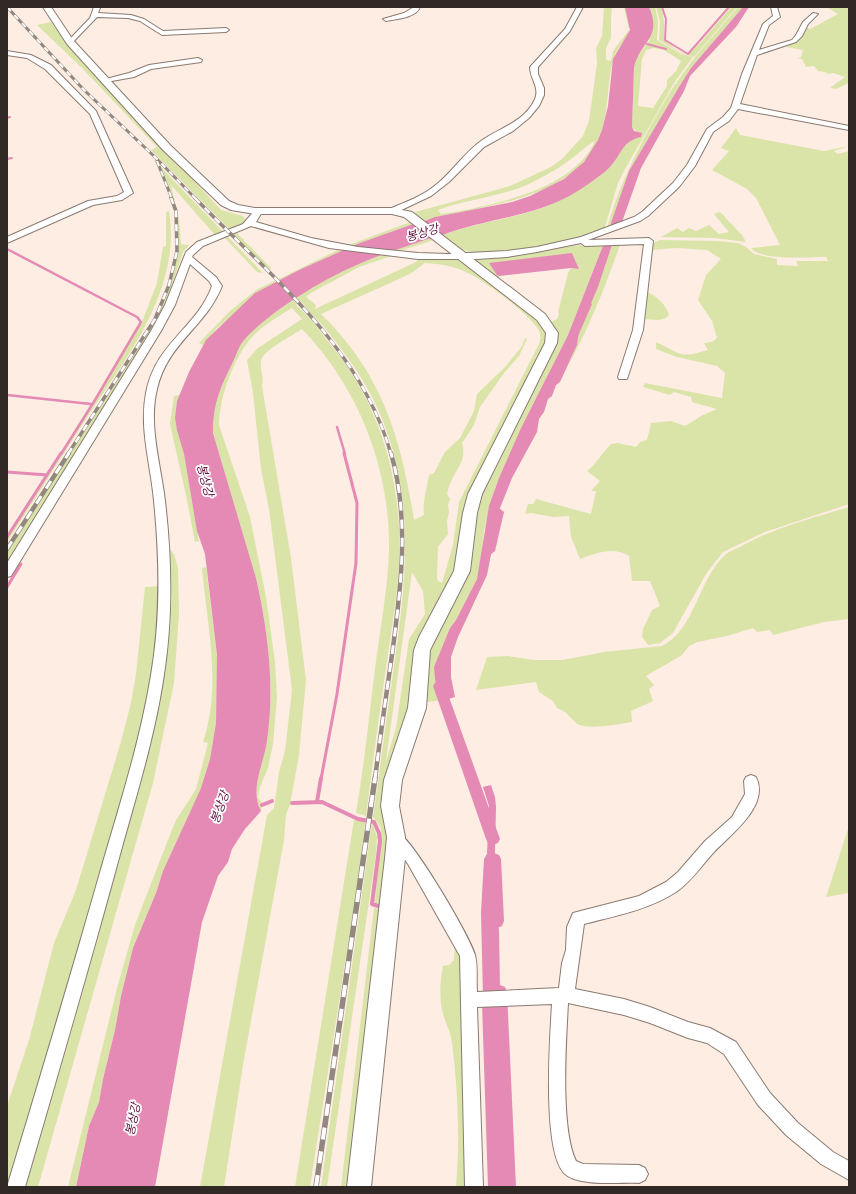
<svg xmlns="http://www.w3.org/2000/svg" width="856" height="1194" font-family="'Playfair Display','Noto Sans KR',serif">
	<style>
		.green { fill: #dae4a9; fill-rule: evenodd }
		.water { fill: #e48ab4 }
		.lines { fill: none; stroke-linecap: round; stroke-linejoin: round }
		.stream-far3 { stroke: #e48ab4; stroke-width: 2 }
		.stream-far2 { stroke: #e48ab4; stroke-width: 2.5 }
		.stream-far1 { stroke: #e48ab4; stroke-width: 3 }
		.stream { stroke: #e48ab4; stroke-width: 4 }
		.canal { fill: #e48ab4; fill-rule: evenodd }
		.minor-casing { stroke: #8a7a71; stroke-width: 2 }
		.major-casing { stroke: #8a7a71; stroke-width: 2 }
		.minor { fill: #fff; fill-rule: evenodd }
		.major { fill: #fff; fill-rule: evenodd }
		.rail-far3-casing { stroke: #938880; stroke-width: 3 }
		.rail-far2-casing { stroke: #938880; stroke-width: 3.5 }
		.rail-far1-casing { stroke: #938880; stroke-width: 4.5 }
		.rail-casing { stroke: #938880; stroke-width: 5.5 }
		.rail-far3 { stroke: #fefefe; stroke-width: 2; stroke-dasharray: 5.5; stroke-linecap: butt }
		.rail-far2 { stroke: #fefefe; stroke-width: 2.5; stroke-dasharray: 7; stroke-linecap: butt }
		.rail-far1 { stroke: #fefefe; stroke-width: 3; stroke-dasharray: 9; stroke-linecap: butt }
		.rail { stroke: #fefefe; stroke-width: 4; stroke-dasharray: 12; stroke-linecap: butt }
		.labels { text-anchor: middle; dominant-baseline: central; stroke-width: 3.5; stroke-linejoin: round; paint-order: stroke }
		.water-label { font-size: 12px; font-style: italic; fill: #62123f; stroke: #fefefe }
	</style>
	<rect width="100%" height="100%" fill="#feede2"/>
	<g class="green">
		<path d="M604 7H612L611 20V38L606 48V60L611 61 613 51 629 30 624 7C627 10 629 16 629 20 632 40 619 42 614 58 607 79 609 107 602 130 583 196 492 205 436 217 432 218 427 220 422 222L412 213 510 186 551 167 562 159 583 136 589 121 597 63 596 48 602 36ZM595 141C573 191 489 206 441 214L438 210C467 199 500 197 529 184 543 177 558 169 571 159 580 153 585 146 595 141Z"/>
		<path d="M649 7H655L658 21 657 40 681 54 693 57 674 83 624 171 618 183 604 230C569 240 534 249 498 251 488 252 477 253 467 251 457 248 449 241 440 236 482 219 530 219 570 195 582 188 600 177 610 167 622 154 622 141 641 136L632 127 634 68 636 59 649 41 651 13ZM654 48 664 50 681 61 676 71 667 80V86L653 108 638 106 642 59 646 50Z"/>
		<path d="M656 7H661C665 19 664 29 664 40 671 45 680 54 688 54L701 42 731 7H737L694 57 681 53 659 40 660 21Z"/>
		<path d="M738 7H743L691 68 679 87 629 171 614 219 607 228C622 176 647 130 675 84H679L676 83 695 57Z"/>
		<polygon points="826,7 849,7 849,83 836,89 830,88 845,77 833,73 827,74 826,72 818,71 814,66 806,67 802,59 797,58 801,57 803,50 786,47 802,35 804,27 810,29 838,14"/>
		<polygon points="51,22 67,44 221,210 243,216 246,221 245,223 230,230 151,150 157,147 82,68 37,25"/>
		<path d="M736 128 740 135 824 151 849 146 834 151 838 154 849 151V504L765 532 723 552 706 574 673 633 660 643 648 645 642 637 643 629 652 610 660 606 650 581H632L629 556C614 546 596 553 580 559L571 537 569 516 553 517 531 513 525 514 528 504H533L536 499 591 514 596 491H591L600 481 587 471C598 462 601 454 611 444L618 443 636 447 640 442 647 440 651 423 671 421 685 426 703 415 717 409 692 402 691 397 674 392 670 395 643 387 645 383 722 398 725 373 717 366 677 357 656 349V342C682 354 678 359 708 350L704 343 712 342 717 338 712 321 698 300 706 275 721 259 707 250 677 248 651 250 652 244 660 240 717 241 738 243 746 247 754 254 777 259V265L798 266 796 261H828L826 257C810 257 761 261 751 248L780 245 756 198 747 189 712 170 729 151 721 148Z"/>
		<path d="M152 158 224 233 215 235 171 185 179 219 181 244 189 245 183 252 165 306 148 337 7 562V552L143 341C176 286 194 214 152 158Z"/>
		<path d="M169 211C182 291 125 359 84 422 58 462 33 502 7 542V538L96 400 142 322 157 283 163 247 166 246V212Z"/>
		<polygon points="720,212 742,235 746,242 714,238 661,237 677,228 683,232 689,228 696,231 709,225 719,234 729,232 714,214"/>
		<polygon points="413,221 416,223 357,244 299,270 255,293 243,306 216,329 203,345 199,343 230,311 256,290 346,246"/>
		<polygon points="236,232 271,268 269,271 233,234"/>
		<polygon points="227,236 263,273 257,272 224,237"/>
		<path d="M434 237 437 239 400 251V253L359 267 311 293 306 297 316 305 315 309 416 262 420 258H459L540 321 546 332 544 345 488 456 453 572 421 631 417 644 409 705 390 767 389 825 352 1187H341L374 908 378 909 380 906 375 903 381 828 373 817C380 769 386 721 393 673 407 577 418 486 371 395 358 370 341 348 323 326 316 318 307 311 301 301L296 305C309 316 320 331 330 344 387 412 407 501 397 588 394 617 389 646 385 675 378 722 372 769 366 816L356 813C364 766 369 717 375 669 380 629 388 589 389 549 390 467 358 387 302 329 293 335 262 351 261 361 260 370 264 377 262 386L291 558 306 680 299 755 290 805 286 814 284 840 243 1065 224 1187H200L267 815 274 808 279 772 285 751 292 690 269 509 261 469 253 393 247 360 258 348 302 319 292 308C279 316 265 324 254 335 235 354 219 397 219 425L250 517 266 597 275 662 277 697 273 744 268 768 260 787 258 797 262 803 261 811C249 789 264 764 267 741 275 686 268 631 256 578L213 433C213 406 219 390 231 366 235 359 237 351 241 344 263 315 325 278 359 264 383 253 409 246 434 237ZM425 263C441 264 455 266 470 274 486 282 523 310 535 325 540 330 542 337 539 344L459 502 453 545 442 583 438 581 437 577 438 547 448 534 447 521 449 512 448 505 450 499 447 494C448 490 449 485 451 482 457 467 467 461 462 443L474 425 480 407 504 373 519 356 527 339 525 338 522 346 506 366 477 394 474 411 460 438 445 452 434 473 429 475C427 486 422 506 424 515L414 520C401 439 383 374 321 314L410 274ZM412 572 423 591 425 614 409 639 396 728 386 761Z"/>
		<path d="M613 242H621C606 285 589 328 567 368L577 345 581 318 587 313 598 287Z"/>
		<path d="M604 243 568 335 521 428 495 489 484 530 481 561 477 579 456 620 450 628 440 654 435 684 436 689 444 700 427 702 422 697 427 653 445 615 476 503 556 334 473 260 562 247ZM572 253 579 269 571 268 568 273 558 312 559 314 557 319 551 322 498 278 499 276 497 275Z"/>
		<path d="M647 292C656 295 667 306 669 315 662 323 652 319 642 319Z"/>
		<polygon points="180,395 177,401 175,418 184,454 199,541 195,542 186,495 170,424 174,396"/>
		<path d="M849 507V619L824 622 773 635 770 630 757 632 753 628 727 636 697 642 689 646 682 655 646 676 654 685 649 689 653 701 631 711 632 722C619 724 586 731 576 723 568 716 568 712 557 708L553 701 539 692 536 682 476 690 487 657 508 656 533 660H563L604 652 662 646C695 630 699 577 726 554 730 551 735 549 740 547 773 528 813 518 849 507Z"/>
		<polygon points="166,545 174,554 178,568 179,614 174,683 153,783 38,1187 21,1187 156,701"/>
		<path d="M206 567 217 655V684L216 723 210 759 201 788 163 871 156 893 133 948 121 996 115 1030 103 1079 99 1102 89 1126 76 1187H68L117 988 135 925 175 822 196 789 208 743 203 742C222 686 207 626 202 568Z"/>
		<polygon points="162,586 161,628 134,768 7,1187 7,1106 29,1040 54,943 76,890 120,745 131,703 136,674 145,587"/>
		<polygon points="354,820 365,822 359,874 310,1187 295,1187"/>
		<polygon points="372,822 377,837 376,854 327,1187 321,1187"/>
		<polygon points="849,826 849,893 826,897"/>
		<path d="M455 938 464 963 472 1187H456C460 1140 458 1090 452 1043 451 1033 446 1024 443 1014 439 998 440 982 443 966L449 965 454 960Z"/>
	</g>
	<g class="water">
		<path d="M625 7H649C663 39 639 42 634 68L632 127 634 131 642 133 641 137C622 141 622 154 610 167 602 175 586 186 576 192 534 218 484 218 440 236L422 222 435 217 512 202 530 196 564 179 584 162 598 140 602 130 608 106 613 59 630 30Z"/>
		<polygon points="743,7 749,7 736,27 690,76 684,91 641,168 622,222 610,226 629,171 679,87 691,68"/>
		<path d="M416 223 434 237C409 246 383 253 359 264 325 278 263 315 241 344 237 351 235 359 231 366 219 390 213 406 213 433L256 578C268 631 275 686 267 741 264 764 249 789 261 811L245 829 232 849 228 862 218 876 202 922 155 1187H76L89 1126 99 1102 103 1079 115 1030 121 996 133 948 156 893 163 871 201 788 210 759 216 723 217 655 205 554 197 531 184 454 177 430 175 418 177 401 189 372 206 340 255 293 299 270 357 244Z"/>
		<polygon points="613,242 598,287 587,313 581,318 577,345 560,382 556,385 552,396 548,399 544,412 539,419 537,432 512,478 500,508 487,575 458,637 451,657 451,677 455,697 444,700 436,689 434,667 450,628 456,620 477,579 489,506 499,478 521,428 568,335 604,243"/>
		<polygon points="572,253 579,269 571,268 499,276 497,275 489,263"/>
		<polygon points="491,785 495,797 496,807 494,897 499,930 500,989 503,991 483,996 481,913 484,859 487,854 489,806 483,787"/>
		<polygon points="482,1003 499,1003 501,1121 505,1187 488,1187"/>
	</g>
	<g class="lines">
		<g class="stream-far3">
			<polyline points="662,7 666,19 665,40 688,54 729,7"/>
			<polyline points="647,44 666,49"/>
			<polyline points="7,118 10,117"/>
			<polyline points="7,159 12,158"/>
		</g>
		<g class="stream-far2">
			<polyline points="7,249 137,317 141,322 95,400 61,454"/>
			<polyline points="7,395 91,404"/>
			<polyline points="337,427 345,454"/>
		</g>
		<g class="stream-far1">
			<polyline points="7,472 47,475"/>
			<polyline points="7,537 61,453"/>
			<polyline points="7,587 21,564"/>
			<polyline points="321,779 337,694 356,563 357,503 344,453"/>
		</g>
		<g class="stream">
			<polyline points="317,802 321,778"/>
			<polyline points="292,803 322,802 358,819 374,822 379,833 380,841 372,904 378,906"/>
			<polyline points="262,805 272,801"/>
		</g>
		<g class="canal">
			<polygon points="588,301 592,304 578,336 577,338 571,338 570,336 584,304"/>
			<polygon points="499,508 504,512 495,551 490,555 485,551 494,512"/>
			<polygon points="439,681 443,683 445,686 500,839 498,843 493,845 488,843 486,839 433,686 435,683"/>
			<polygon points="494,853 499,855 501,859 504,921 502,926 497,928 492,926 490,921 487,859 489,855"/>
			<polygon points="500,985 505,987 507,992 516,1187 500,1187 493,992 495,987"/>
		</g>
		<defs>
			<g id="minor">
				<polygon points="94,7 100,8 98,13 131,15 144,19 163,31 226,28 229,30 226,32 162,35 140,21 128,18 97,17 72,43 68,43 68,41 90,18"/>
				<path d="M414 7H420C416 18 396 19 386 21L383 19 404 13Z"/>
				<path d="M577 7H583L570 31 538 67V74L544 88V95L539 106 529 118 513 131 484 147 449 182 431 196 395 213H389V209C406 202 423 196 437 184 453 171 464 153 481 141 499 128 525 122 535 99 540 87 530 79 530 67L565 29Z"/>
				<path d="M771 7H777L780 17 769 25 759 50 792 40 796 35 803 22 813 13 818 14 808 24 802 36 796 42 757 55 740 104 849 126V130L738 109 729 121 713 132 695 166 679 187 648 216 640 221 588 240 649 238 653 241 643 330 627 379H619L618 377 633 330 644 244 585 246 581 243 537 252 507 257 477 259H418L329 248 251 226 203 246 193 255 192 257 216 277 222 286C206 327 168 342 157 389 148 425 161 465 165 501 172 561 173 621 163 681 153 745 133 806 116 869 87 975 56 1081 25 1187H7C39 1081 71 975 101 869 119 807 139 745 150 681 161 621 160 561 154 501 151 466 139 429 146 393 155 343 197 328 212 286L209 281 190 264 175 305 161 331 11 576 7 577V563L151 331 165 305 186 252 197 242 243 224 255 210 258 209 262 212 256 222 311 238 358 247 418 253 448 254 507 251 537 247 581 237 634 217 642 212 673 183 687 165 707 129 723 117 731 108 742 74 763 24 773 16Z"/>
				<polygon points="7,51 31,55 51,65 96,111 133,193 122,200 93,205 7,243 7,237 88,201 117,196 124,192 90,114 45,69 27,58 7,55"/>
				<polygon points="198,58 202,60 201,62 151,69 134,77 106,82 102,80 129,73 149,65"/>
				<path d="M751 775 756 777C770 806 731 834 714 852 702 865 691 882 676 892 648 910 615 916 584 924L575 989 624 999 650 1007 688 1022 710 1028 736 1042 770 1093 798 1123 833 1152 849 1161V1180L821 1164 786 1135 758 1105 724 1054 707 1043 688 1038 650 1023 624 1015 568 1003C566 1041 560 1128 576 1161L583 1164 639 1165 645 1168 648 1174 645 1180 639 1183C621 1182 577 1187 564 1173 542 1150 550 1037 552 1004L477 1007 483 1187H465L460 956 408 864 389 837 391 832 396 831C411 836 470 936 475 955 478 966 476 980 477 992L559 988 562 963 566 950 567 927 573 913 639 896 666 882 678 872 705 841 732 817 745 794 744 781 746 777Z"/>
			</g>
			<polygon id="major" points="43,7 51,7 73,40 171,146 229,201 238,205 255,208 392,208 412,212 545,314 558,333 557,343 482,494 477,513 470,571 430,650 426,708 402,780 399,806 405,837 405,858 371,1187 347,1187 385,858 387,837 381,806 384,780 408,708 414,650 419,637 454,571 463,513 468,494 545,343 546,333 537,320 404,217 392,214 255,214 231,210 221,205 163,150 67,44"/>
		</defs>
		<use href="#minor" class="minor-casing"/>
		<use href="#major" class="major-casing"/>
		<use href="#minor" class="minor"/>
		<use href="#major" class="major"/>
		<defs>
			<g id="rail-far3">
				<polyline points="7,7 84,90 156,158 196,199"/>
				<polyline points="157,161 172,199"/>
			</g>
			<g id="rail-far2">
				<path d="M195 198C269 275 361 347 391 454"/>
				<polyline points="68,454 155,319 169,285 177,251 176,211 171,198"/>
			</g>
			<g id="rail-far1">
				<polyline points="7,549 69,453"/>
				<path d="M375 779C380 738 386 696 392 655 401 588 410 519 391 453"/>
			</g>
			<polyline id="rail" points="316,1187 375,778"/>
		</defs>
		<use href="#rail-far3" class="rail-far3-casing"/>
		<use href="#rail-far2" class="rail-far2-casing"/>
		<use href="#rail-far1" class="rail-far1-casing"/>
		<use href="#rail" class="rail-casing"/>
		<use href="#rail-far3" class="rail-far3"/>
		<use href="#rail-far2" class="rail-far2"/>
		<use href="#rail-far1" class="rail-far1"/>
		<use href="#rail" class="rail"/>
	</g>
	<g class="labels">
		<g class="water-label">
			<text transform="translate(422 232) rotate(-17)">봉상강</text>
			<text transform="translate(206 480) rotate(75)">봉상강</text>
			<text transform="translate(219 807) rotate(-70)">봉상강</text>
			<text transform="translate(132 1119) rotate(-78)">봉상강</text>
		</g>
	</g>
	<rect width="856" height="1194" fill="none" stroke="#302925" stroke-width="16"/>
</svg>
